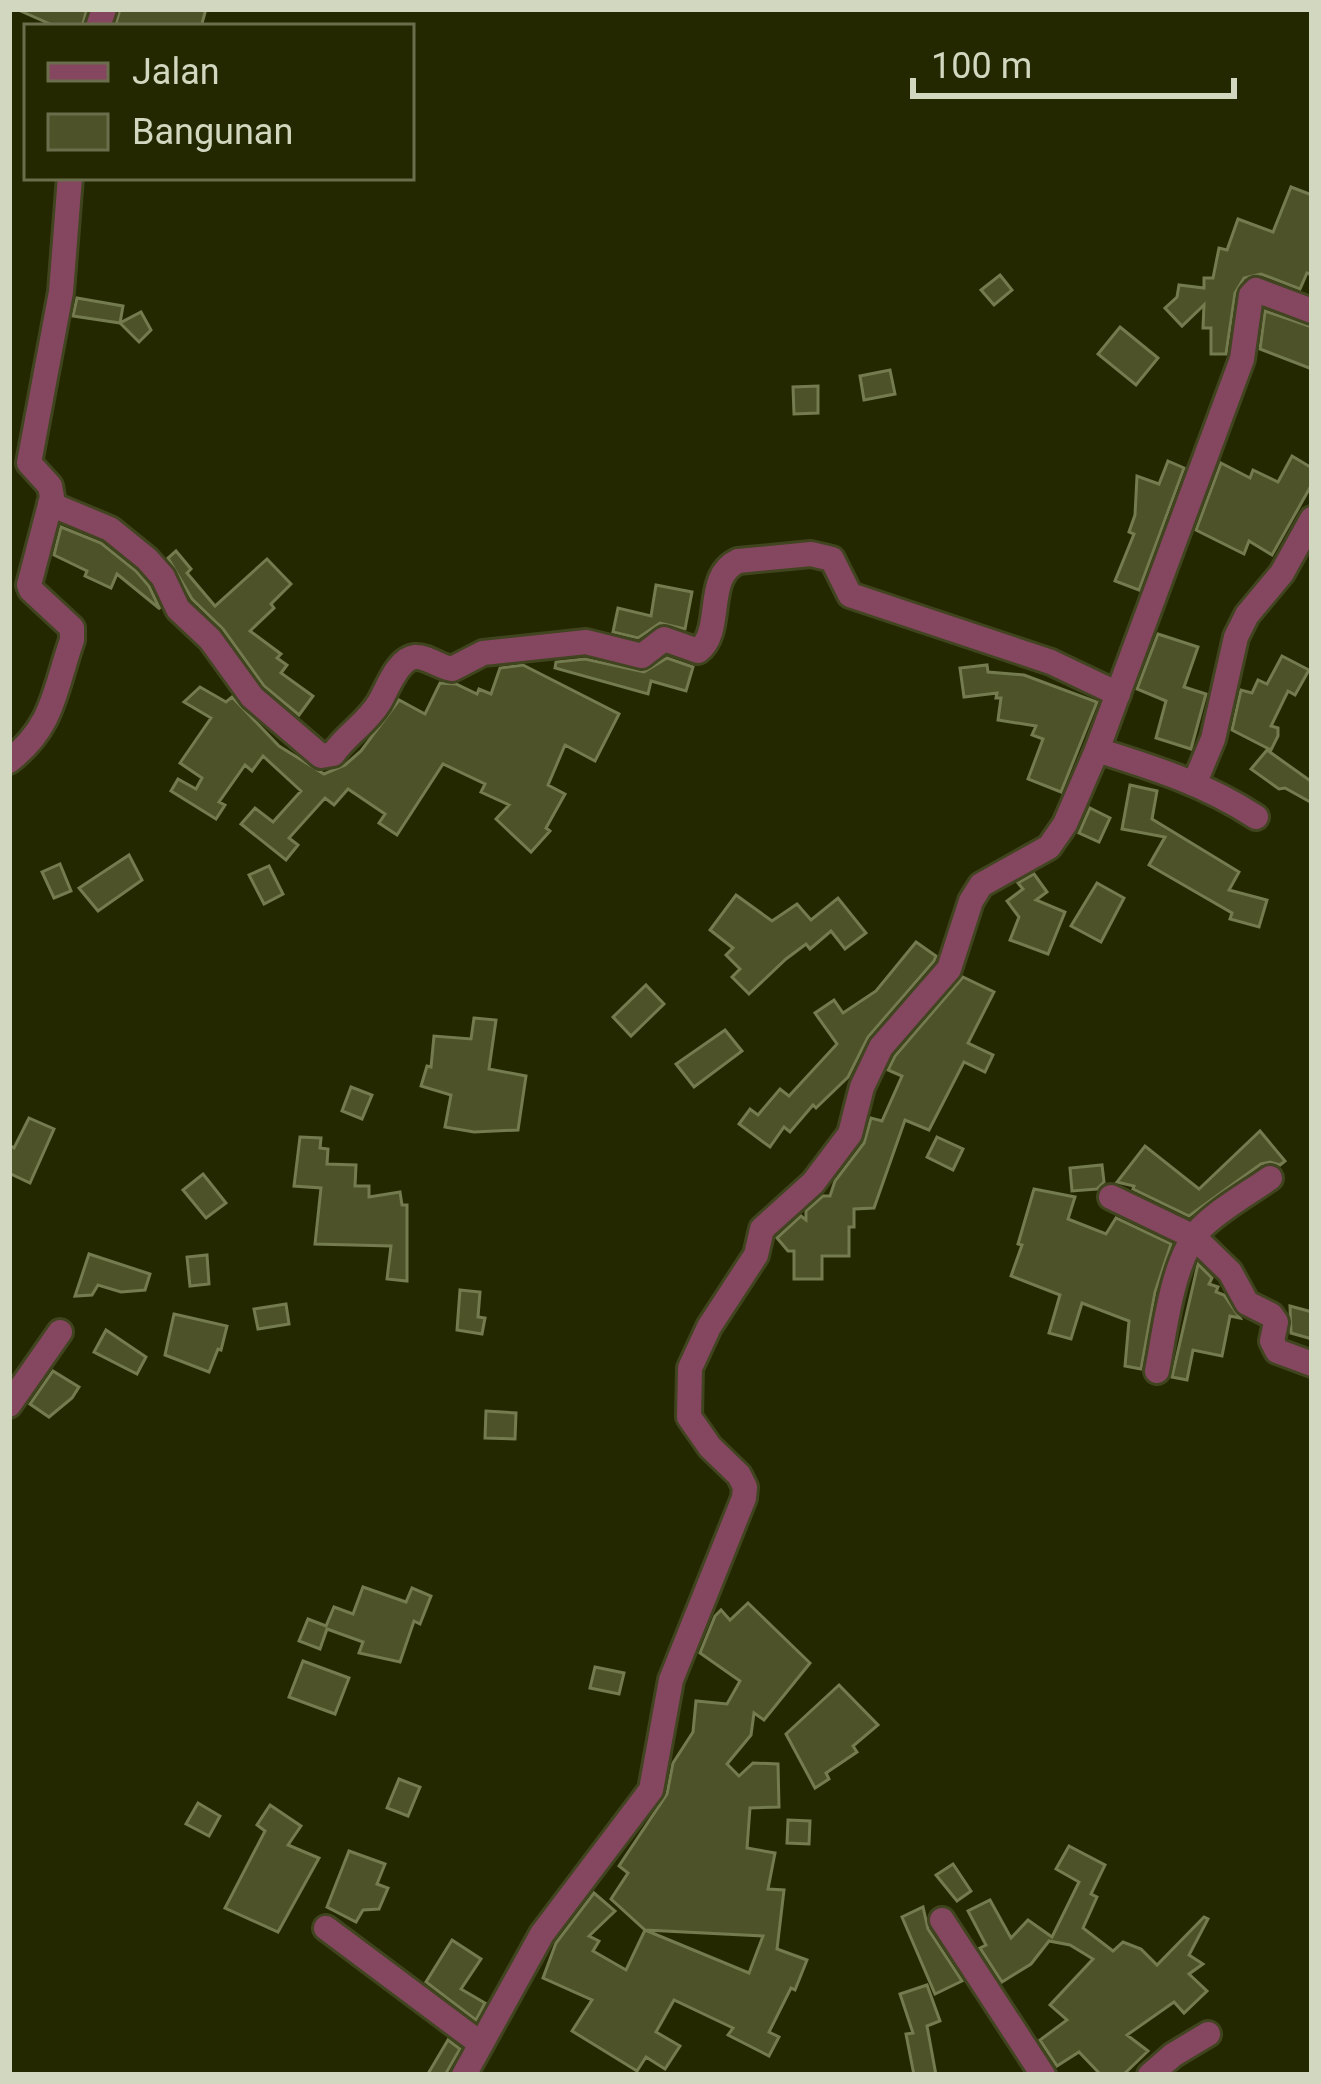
<svg xmlns="http://www.w3.org/2000/svg" width="1321" height="2084" font-family="Roboto,sans-serif">
	<style>
		.building { fill: #4d5228; stroke: #747b4f; stroke-width: 3 }
		.lines { fill: none; stroke-linecap: round; stroke-linejoin: round }
		.street-casing { stroke: #40441f; stroke-width: 30 }
		.street { stroke: #854760; stroke-width: 24 }
	</style>
	<rect width="100%" height="100%" fill="#242800"/>
	<g class="building">
		<polygon points="16,9 87,9 82,27 57,27"/>
		<polygon points="120,9 206,9 201,27 115,27"/>
		<polygon points="1291,187 1312,195 1312,275 1307,273 1300,289 1261,274 1244,278 1235,293 1226,354 1211,354 1211,328 1203,328 1204,305 1182,326 1165,308 1177,297 1179,285 1204,288 1204,278 1213,278 1219,248 1227,250 1238,219 1273,232"/>
		<polygon points="1000,275 1012,290 994,305 981,290"/>
		<polygon points="77,298 123,306 120,323 73,316"/>
		<polygon points="1265,311 1312,327 1312,369 1260,349"/>
		<polygon points="141,312 151,330 139,342 120,323"/>
		<polygon points="1120,327 1158,358 1136,385 1098,354"/>
		<polygon points="890,370 895,394 864,400 860,376"/>
		<polygon points="818,386 818,413 794,414 793,387"/>
		<polygon points="1292,456 1312,468 1312,484 1272,555 1249,541 1244,554 1196,530 1221,463 1250,478 1253,470 1278,482"/>
		<polygon points="1168,461 1184,468 1139,590 1115,581 1134,534 1129,532 1135,515 1137,476 1159,484"/>
		<polygon points="61,527 101,543 136,571 149,586 160,609 117,574 111,588 85,576 87,571 54,555"/>
		<polygon points="176,551 191,569 187,573 215,606 267,559 291,584 271,604 274,608 250,631 281,654 277,658 287,665 281,673 313,696 299,715 264,686 223,629 192,599 168,558"/>
		<polygon points="656,585 692,592 685,629 660,623 638,638 613,632 618,608 651,616"/>
		<polygon points="1158,634 1198,647 1184,687 1206,694 1191,749 1156,738 1166,701 1137,689"/>
		<polygon points="1282,656 1309,670 1295,695 1288,691 1271,726 1278,728 1278,736 1271,750 1232,730 1241,690 1252,693 1258,680 1267,684"/>
		<polygon points="667,658 693,667 686,691 651,681 648,694 555,668 556,662 585,659 644,672"/>
		<polygon points="523,665 619,714 595,761 565,745 548,785 565,794 546,828 550,831 531,852 496,819 509,805 481,792 485,784 443,764 397,835 379,823 385,814 348,789 334,805 325,798 289,838 298,845 286,860 241,824 255,808 273,822 301,791 263,756 252,771 245,765 219,802 225,805 216,819 171,791 178,779 196,789 202,778 180,763 211,718 184,702 200,687 226,702 232,697 279,746 324,774 345,765 361,751 399,700 425,714 440,683 456,684 477,694 479,689 491,694 500,668"/>
		<polygon points="987,665 988,672 1024,675 1097,702 1061,792 1028,779 1043,739 1032,735 1036,726 998,720 1001,698 996,698 997,693 964,697 960,668"/>
		<polygon points="1267,750 1312,782 1312,803 1285,788 1279,789 1251,769"/>
		<polygon points="1130,785 1157,791 1152,819 1239,872 1229,890 1267,900 1259,927 1230,919 1232,913 1149,865 1165,837 1122,829"/>
		<polygon points="1090,808 1110,818 1099,842 1079,833"/>
		<polygon points="129,855 142,880 98,911 79,888"/>
		<polygon points="60,864 71,891 54,898 42,872"/>
		<polygon points="269,866 283,894 264,904 249,875"/>
		<polygon points="1034,874 1047,892 1036,900 1065,912 1048,954 1010,940 1019,917 1007,901 1023,889 1018,883"/>
		<polygon points="1097,883 1124,898 1101,942 1071,926"/>
		<polygon points="736,895 772,921 797,904 811,920 838,898 866,933 845,949 831,931 810,949 806,944 786,959 749,994 732,977 740,969 726,955 733,948 710,930"/>
		<polygon points="916,942 936,956 934,961 868,1037 848,1077 816,1108 813,1105 790,1132 784,1127 770,1147 739,1124 750,1109 758,1115 780,1089 789,1096 837,1044 815,1013 834,1000 843,1013 876,991"/>
		<polygon points="963,977 994,992 968,1043 993,1055 985,1072 964,1062 929,1130 905,1120 874,1208 854,1209 854,1227 849,1227 849,1256 822,1256 822,1279 794,1279 794,1251 788,1251 777,1238 801,1216 806,1220 806,1211 823,1196 830,1196 835,1181 864,1143 871,1118 882,1121 902,1076 888,1070 895,1056"/>
		<polygon points="646,985 664,1004 631,1036 613,1017"/>
		<polygon points="474,1018 496,1020 489,1069 526,1076 518,1130 474,1132 445,1127 451,1095 421,1086 427,1066 431,1067 434,1036 471,1039"/>
		<polygon points="725,1030 742,1051 694,1087 676,1064"/>
		<polygon points="351,1087 372,1095 362,1119 342,1111"/>
		<polygon points="29,1118 54,1129 30,1183 9,1173 9,1145 14,1148"/>
		<polygon points="1260,1131 1285,1161 1280,1165 1270,1162 1261,1164 1189,1216 1133,1189 1134,1186 1117,1182 1145,1146 1199,1189"/>
		<polygon points="300,1137 321,1138 320,1148 328,1149 327,1164 356,1165 355,1186 369,1186 369,1197 400,1192 402,1205 407,1205 407,1281 387,1279 391,1246 315,1244 321,1188 294,1186"/>
		<polygon points="937,1137 963,1149 953,1170 927,1157"/>
		<polygon points="1102,1165 1104,1182 1097,1189 1072,1191 1070,1168"/>
		<polygon points="203,1174 226,1203 206,1218 183,1190"/>
		<polygon points="1034,1189 1075,1197 1068,1219 1106,1234 1116,1218 1171,1244 1155,1292 1141,1369 1125,1366 1129,1321 1082,1303 1071,1339 1049,1333 1060,1295 1011,1276 1022,1245 1018,1244"/>
		<polygon points="89,1254 150,1274 145,1290 121,1292 98,1285 92,1295 75,1296"/>
		<polygon points="207,1255 209,1284 190,1286 187,1257"/>
		<polygon points="1198,1264 1212,1278 1209,1284 1218,1287 1216,1292 1224,1295 1240,1318 1230,1316 1222,1356 1193,1350 1187,1380 1172,1377"/>
		<polygon points="460,1290 480,1292 478,1317 485,1318 482,1334 457,1330"/>
		<polygon points="286,1304 289,1324 258,1329 254,1309"/>
		<polygon points="1290,1306 1312,1312 1312,1339 1291,1333"/>
		<polygon points="174,1314 227,1326 221,1350 218,1349 209,1372 165,1355"/>
		<polygon points="106,1330 146,1357 137,1374 94,1352"/>
		<polygon points="53,1371 79,1387 72,1398 49,1417 30,1404"/>
		<polygon points="486,1411 516,1413 515,1439 485,1438"/>
		<polygon points="363,1587 406,1602 412,1588 431,1596 420,1624 414,1621 400,1662 359,1653 363,1642 327,1629 320,1649 299,1641 308,1619 326,1626 334,1607 353,1614"/>
		<polygon points="748,1603 810,1663 764,1720 754,1713 751,1735 727,1764 739,1776 753,1763 778,1764 779,1807 750,1808 747,1848 775,1853 768,1889 784,1890 777,1949 807,1960 795,1990 791,1988 769,2032 779,2037 769,2056 728,2035 733,2028 674,2000 656,2032 680,2046 665,2069 646,2057 637,2071 572,2031 592,2000 543,1978 556,1943 594,1893 615,1911 589,1936 599,1941 593,1951 626,1970 645,1930 749,1973 763,1936 645,1930 611,1899 628,1873 619,1866 667,1794 673,1763 693,1732 696,1701 727,1704 740,1681 700,1653 715,1616 721,1610 730,1620"/>
		<polygon points="303,1661 349,1678 335,1714 289,1697"/>
		<polygon points="595,1667 624,1673 619,1694 590,1688"/>
		<polygon points="839,1685 878,1725 853,1746 857,1752 826,1773 829,1779 815,1788 786,1734"/>
		<polygon points="399,1779 420,1787 408,1816 387,1808"/>
		<polygon points="198,1803 220,1816 209,1836 186,1824"/>
		<polygon points="270,1805 301,1826 288,1845 319,1858 278,1932 225,1908 265,1831 257,1825"/>
		<polygon points="788,1820 810,1821 809,1844 787,1843"/>
		<polygon points="1069,1846 1105,1865 1091,1894 1097,1897 1083,1928 1113,1951 1123,1942 1141,1949 1157,1965 1204,1917 1208,1919 1189,1955 1203,1964 1189,1974 1207,1991 1184,2013 1174,2002 1127,2035 1148,2051 1123,2075 1101,2075 1079,2052 1057,2066 1040,2040 1067,2020 1050,2005 1093,1959 1070,1945 1049,1941 1031,1964 1002,1982 980,1948 986,1945 968,1911 990,1900 1011,1938 1028,1920 1052,1937 1079,1882 1056,1869"/>
		<polygon points="349,1851 385,1864 377,1884 388,1888 379,1909 363,1910 356,1922 327,1907"/>
		<polygon points="953,1864 971,1891 957,1901 936,1875"/>
		<polygon points="923,1907 928,1929 962,1981 935,1994 902,1917"/>
		<polygon points="452,1940 481,1959 461,1989 485,2003 476,2020 426,1982"/>
		<polygon points="927,1985 940,2021 927,2026 936,2075 914,2075 906,2034 913,2033 900,1994"/>
		<polygon points="448,2040 460,2049 445,2075 433,2075 429,2072"/>
	</g>
	<g class="lines">
		<defs>
			<g id="street">
				<polyline points="98,27 104,9"/>
				<path d="M50 504 110 529 147 559 163 577 178 609 210 639 252 697 321 756 333 754C347 734 366 724 379 703 387 690 397 659 415 657 426 656 440 667 452 669L483 653 586 642 642 656 664 639 698 651C725 631 703 577 738 561L811 554 832 559 850 595 1051 662 1118 694"/>
				<path d="M1097 750C1154 768 1206 784 1256 817"/>
				<path d="M9 761C54 726 54 691 72 640V628L31 590 29 585 52 497 50 486 29 463 61 292 70 177"/>
				<polyline points="1195,782 1213,739 1236,637 1247,615 1282,573 1312,519"/>
				<polyline points="1111,1197 1194,1237 1230,1272 1247,1303 1271,1315 1276,1322 1272,1341 1277,1351 1312,1364"/>
				<path d="M1157 1371C1165 1331 1172 1259 1201 1228 1220 1209 1247 1194 1270 1178"/>
				<polyline points="9,1405 60,1332"/>
				<polyline points="942,1920 1043,2075"/>
				<polyline points="326,1928 481,2044"/>
				<polyline points="464,2075 542,1934 651,1790 671,1680 744,1498 745,1487 739,1475 710,1447 689,1417 690,1368 709,1327 756,1255 762,1229 813,1183 850,1134 862,1087 881,1047 949,969 971,901 981,885 1049,847 1065,824 1097,750 1242,359 1251,295 1256,290 1312,311"/>
				<polyline points="1150,2075 1173,2055 1208,2034"/>
			</g>
		</defs>
		<use href="#street" class="street-casing"/>
		<use href="#street" class="street"/>
	</g>
	<rect width="1321" height="2084" fill="none" stroke="#d2d7bf" stroke-width="24"/>
	<rect x="24" y="24" width="390" height="156" fill="#242800" stroke="#6a6e4c" stroke-width="3"/>
	<rect x="48" y="63" width="60" height="18" fill="#854760" stroke="#6a6e4c" stroke-width="3"/>
	<text x="132" y="84" font-size="36" fill="#d2d7bf">Jalan</text>
	<rect x="48" y="114" width="60" height="36" fill="#4d5228" stroke="#6a6e4c" stroke-width="3"/>
	<text x="132" y="144" font-size="36" fill="#d2d7bf">Bangunan</text>
	<path d="M913 78v18h321v-18" fill="none" stroke="#d2d7bf" stroke-width="6"/>
	<text x="931" y="78" font-size="36" fill="#d2d7bf" stroke="#242800" stroke-width="9" paint-order="stroke">100 m</text>
</svg>
